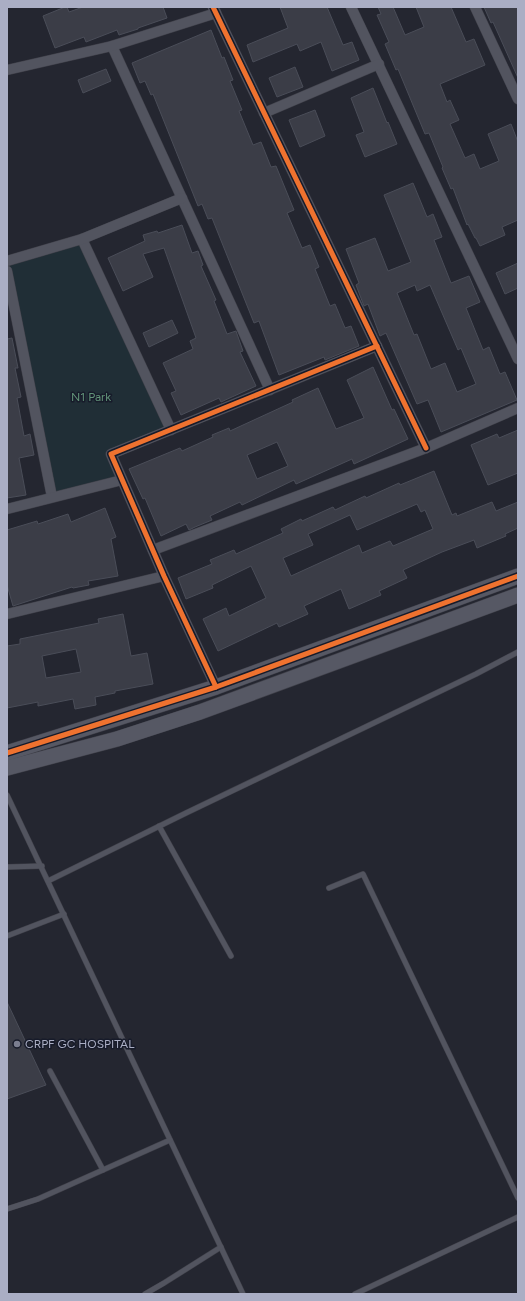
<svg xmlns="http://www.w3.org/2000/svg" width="525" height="1301" font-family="Figtree,sans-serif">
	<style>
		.green { fill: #202e36 }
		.building { fill: #3b3d47; stroke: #4a4d58; fill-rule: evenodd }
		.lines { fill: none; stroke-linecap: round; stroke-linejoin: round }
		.lane-casing { stroke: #40414a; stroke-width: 6 }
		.street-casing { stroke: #40414a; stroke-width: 11 }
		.secondary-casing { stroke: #40414a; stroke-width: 16 }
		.lane { stroke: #52545f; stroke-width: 5 }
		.street { stroke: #52545f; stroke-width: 10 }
		.secondary { stroke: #565864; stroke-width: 15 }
		.cycleway-casing { stroke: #171b2a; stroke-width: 8 }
		.cycleway { stroke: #ef722f; stroke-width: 5 }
		.poi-dot { fill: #7b7e90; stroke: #171b2a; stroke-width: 1.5 }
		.labels { text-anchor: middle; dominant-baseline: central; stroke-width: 3; stroke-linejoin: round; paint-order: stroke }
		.park-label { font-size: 12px; fill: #629479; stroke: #171b2a }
		.poi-label { font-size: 12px; fill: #aaaec4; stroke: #171b2a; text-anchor: start }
	</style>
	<rect width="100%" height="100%" fill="#242630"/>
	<polygon class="green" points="82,239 171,430 112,454 122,480 52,497 7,271 7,261"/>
	<g class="building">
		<polygon points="65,7 67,7 69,12 83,7 163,7 167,18 138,28 138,29 119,35 117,30 86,42 84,37 55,48 43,16"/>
		<polygon points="280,7 327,7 343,45 352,42 359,60 332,71 321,42 300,51 297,44 253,62 247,45 288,28"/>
		<polygon points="378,7 393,7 405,35 424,27 416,7 451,7 466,42 474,39 485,65 440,84 447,102 450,100 459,120 450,124 465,158 474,154 480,169 499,161 488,134 511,124 518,142 518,220 502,227 505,235 480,246 476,238 475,238 468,224 467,225 453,188 451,189 442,168 443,167 429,133 425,134 398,69 396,70 385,44 389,42 377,15 381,14"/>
		<polygon points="484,7 518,7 518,78 493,22 491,23"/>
		<polygon points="211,30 222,58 224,57 233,80 230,81 242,110 239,111 253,145 261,142 271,167 276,166 294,210 287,213 302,248 310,245 319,267 315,269 330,306 335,304 345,328 351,326 359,346 325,360 324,357 279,375 259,321 254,323 212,218 208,219 202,204 198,206 153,94 151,95 145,81 140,83 132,63"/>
		<polygon points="295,67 303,87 277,97 269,78"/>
		<polygon points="106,69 111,81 83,93 78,80"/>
		<polygon points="373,88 387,123 388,122 397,144 365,157 356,135 364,132 351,98"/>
		<polygon points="315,110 325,136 300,147 289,120"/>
		<path d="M413 183 427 217 433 214 442 237 434 240 451 283 469 276 480 302 466 308 483 350 489 347 500 374 505 372 517 400 441 432 428 400 417 404 386 333 380 336 368 304 364 306 356 285 359 283 346 249 375 238 388 271 411 262 384 195ZM415 285 417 291 430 285 458 350 461 348 476 384 457 392 445 363 431 369 417 334 414 335 397 293Z"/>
		<polygon points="182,225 192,253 198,251 203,265 201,266 216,300 214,301 227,334 236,331 243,351 240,352 256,386 221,402 219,398 181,415 171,393 176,391 163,363 193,349 190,341 196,338 164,248 143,254 153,277 123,291 108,258 145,241 143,235 157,231 158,233"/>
		<polygon points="518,263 518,288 505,294 496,273"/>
		<polygon points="172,320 178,333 149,347 143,333"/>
		<polygon points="12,338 18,368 15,368 21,397 17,398 24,436 30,434 34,455 19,458 26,495 7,498 7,339"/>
		<path d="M373 367 392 410 394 409 408 439 354 464 352 459 296 484 294 480 242 505 240 502 210 516 212 520 195 527 189 530 186 524 161 536 145 498 143 499 129 469 180 448 182 451 213 437 212 435 229 428 230 431 293 402 292 400 318 388 336 429 364 418 347 380ZM277 442 288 466 257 479 247 455Z"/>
		<polygon points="518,430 518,473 488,485 471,445 497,434 499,438"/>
		<path d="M434 471 452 515 456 513 457 516 492 502 496 511 518 502V528L505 534 506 536 477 548 474 540 442 552 403 570 407 578 379 591 381 595 349 609 341 589 304 606 308 614 279 627 277 623 218 651 203 619 226 608 229 616 266 598 251 566 212 585 213 588 186 599 178 578 212 564 210 560 234 550 236 554 283 533 281 529 301 519 302 521 333 507 335 510 365 496 366 498 399 483 400 485ZM417 504 421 512 425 510 433 529 393 546 390 541 362 553 359 545 291 576 283 558 313 545 308 534 350 515 357 530Z"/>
		<polygon points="105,508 116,537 111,539 118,576 88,581 89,585 73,588 72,587 13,606 7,585 7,530 37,521 38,524 68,514 71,522"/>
		<path d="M123 614 131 656 147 653 153 684 115 691V693L95 697 96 705 75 709 73 699 38 706V702L7 708V646L20 644V639L99 623 98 619ZM76 649 81 672 46 678 42 656Z"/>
		<polygon points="7,1002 46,1085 7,1099"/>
	</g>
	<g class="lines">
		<defs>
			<g id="lane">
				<polyline points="7,795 243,1294"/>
				<polyline points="159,826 231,956"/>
				<polyline points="7,867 42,866"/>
				<polyline points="48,881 186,813 476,674 518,652"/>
				<polyline points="329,888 363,874 518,1198"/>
				<polyline points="7,936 64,914"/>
				<polyline points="50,1071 103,1170"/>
				<polyline points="7,1209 38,1199 170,1140"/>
				<polyline points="145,1294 164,1283 221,1247"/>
				<polyline points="355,1294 518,1217"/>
			</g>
			<g id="street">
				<polyline points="213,7 426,448"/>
				<polyline points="351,7 518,359"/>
				<polyline points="475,7 518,99"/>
				<polyline points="112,46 270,390"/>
				<polyline points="7,70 112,46 216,13"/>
				<polyline points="264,113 379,64"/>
				<polyline points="82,239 171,430"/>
				<polyline points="7,261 82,239 182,198"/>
				<polyline points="7,271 52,497"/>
				<polyline points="7,509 122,480"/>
				<polyline points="153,550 426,448 518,408"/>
				<polyline points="7,614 164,576"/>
				<polyline points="216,687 164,576 111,454 377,346"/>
			</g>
			<g id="secondary">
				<polyline points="7,753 216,687 518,576"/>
				<polyline points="7,768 117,739 200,712 518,595"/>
			</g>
		</defs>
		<use href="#lane" class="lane-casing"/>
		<use href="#street" class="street-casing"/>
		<use href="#secondary" class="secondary-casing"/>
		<use href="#lane" class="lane"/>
		<use href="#street" class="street"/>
		<use href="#secondary" class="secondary"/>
		<defs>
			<g id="cycleway">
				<polyline points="213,7 426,448"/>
				<polyline points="216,687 164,576 111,454 377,346"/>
				<polyline points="7,753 216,687 518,576"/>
			</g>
		</defs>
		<use href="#cycleway" class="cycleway-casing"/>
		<use href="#cycleway" class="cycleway"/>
	</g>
	<circle class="poi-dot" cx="17" cy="1044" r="4"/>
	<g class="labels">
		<g class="park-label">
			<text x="91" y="397">N1 Park</text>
		</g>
		<g class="poi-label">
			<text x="25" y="1044">CRPF GC HOSPITAL</text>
		</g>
	</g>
	<rect width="525" height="1301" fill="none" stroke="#aaaec4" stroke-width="16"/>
</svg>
